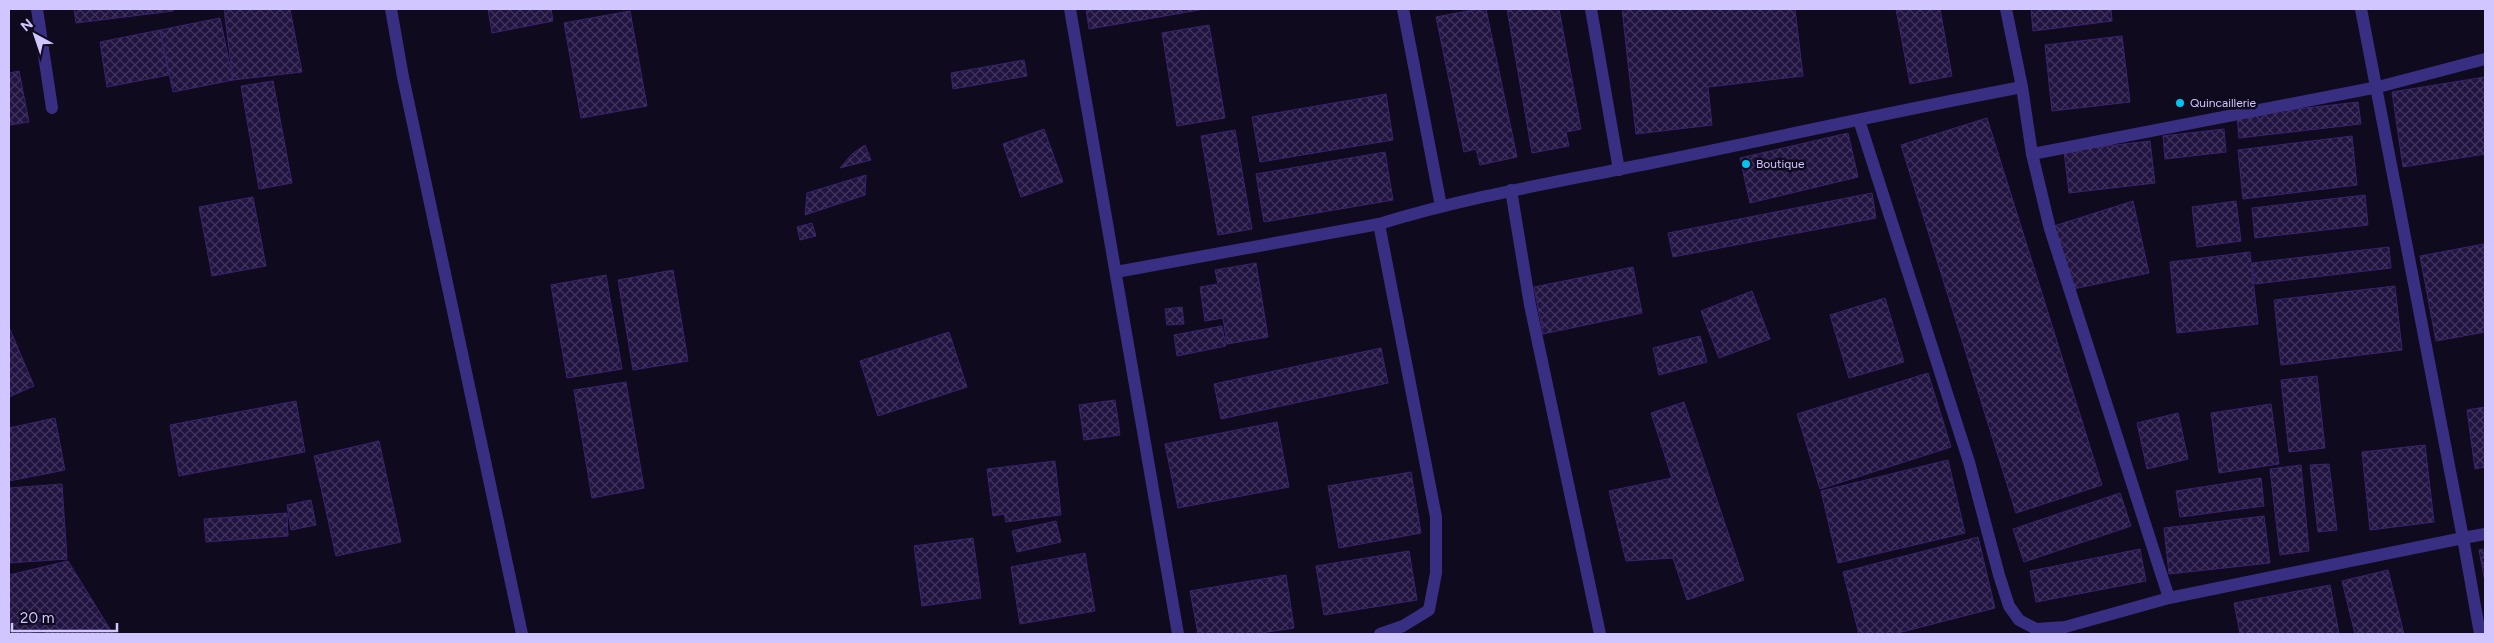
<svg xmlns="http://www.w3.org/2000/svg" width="2494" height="643" font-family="Figtree,sans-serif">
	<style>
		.building { fill: url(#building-cross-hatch); stroke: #39236f }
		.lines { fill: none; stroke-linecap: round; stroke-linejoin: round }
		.minor { stroke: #392f82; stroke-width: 12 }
		.poi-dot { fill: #00c5f1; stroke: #0f0a1e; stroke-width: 2 }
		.labels { text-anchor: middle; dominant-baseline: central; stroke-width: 5; stroke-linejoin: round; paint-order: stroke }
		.poi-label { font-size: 12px; fill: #d1c6ff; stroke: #0f0a1e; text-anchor: start }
	</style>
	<defs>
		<pattern id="building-cross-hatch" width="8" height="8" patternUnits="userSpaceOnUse" patternTransform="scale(1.25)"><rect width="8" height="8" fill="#211440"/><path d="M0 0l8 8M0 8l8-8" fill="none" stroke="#40355d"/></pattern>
	</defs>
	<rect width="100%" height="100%" fill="#0f0a1e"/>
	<g class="building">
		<polygon points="74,9 173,9 173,11 76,23"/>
		<polygon points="224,9 290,9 302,72 233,80"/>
		<polygon points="488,9 551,9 553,21 492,33"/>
		<polygon points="1086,9 1205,9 1089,29"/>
		<polygon points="1478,9 1486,9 1517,157 1480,165 1476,149 1464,152 1436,17"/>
		<polygon points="1507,9 1559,9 1581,129 1566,132 1569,146 1532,153"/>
		<polygon points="1622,9 1795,9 1803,76 1708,87 1712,125 1636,134"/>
		<polygon points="1896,9 1940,9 1952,76 1910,84"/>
		<polygon points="2031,9 2111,9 2112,21 2033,31"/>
		<polygon points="630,11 647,106 581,118 564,23"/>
		<polygon points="220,18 233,80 173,92 160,30"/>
		<polygon points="1209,25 1225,118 1177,126 1162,33"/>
		<polygon points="160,30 169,75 107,87 100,42"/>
		<polygon points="2122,36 2130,102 2052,111 2045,45"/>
		<polygon points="1024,60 1027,76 953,89 951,73"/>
		<polygon points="19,71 29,122 9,125 9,73"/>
		<polygon points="2485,77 2485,154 2403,167 2392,92"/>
		<polygon points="273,81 292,183 259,189 241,86"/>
		<polygon points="1386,94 1393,140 1260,162 1252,117"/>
		<polygon points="2358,102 2361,124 2239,138 2237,116"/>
		<polygon points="1987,118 2102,485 2016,513 1901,145"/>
		<polygon points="1044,129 1063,182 1021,197 1003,144"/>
		<polygon points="2224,129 2226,152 2165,159 2163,136"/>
		<polygon points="1235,130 1252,229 1218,235 1201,136"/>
		<polygon points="1848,133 1858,177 1750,203 1740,158"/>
		<polygon points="2352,136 2357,185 2243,199 2238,150"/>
		<polygon points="2150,141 2155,183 2069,193 2064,151"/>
		<polygon points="865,145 871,160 840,168 852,154"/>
		<polygon points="1385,152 1393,200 1264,222 1256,174"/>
		<polygon points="866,175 865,195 805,215 807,193"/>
		<polygon points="1872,193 1876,218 1673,257 1668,233"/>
		<polygon points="2365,195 2368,225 2255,238 2252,208"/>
		<polygon points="253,197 266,266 212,276 199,207"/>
		<polygon points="2133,201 2149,273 2073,289 2054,226"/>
		<polygon points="2236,201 2241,241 2197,247 2192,207"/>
		<polygon points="812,223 816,236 800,240 797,227"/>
		<polygon points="2484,244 2485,332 2436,341 2420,256"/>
		<polygon points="2389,247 2391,268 2255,284 2252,263"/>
		<polygon points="2250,252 2258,324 2177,333 2170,262"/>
		<polygon points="1256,263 1268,337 1227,344 1223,318 1205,321 1200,287 1218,284 1215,270"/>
		<polygon points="1633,267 1642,313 1543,334 1534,287"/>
		<polygon points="673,270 688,361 633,370 618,280"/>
		<polygon points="606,275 622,369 567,378 551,285"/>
		<polygon points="2395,286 2402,350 2281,365 2274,300"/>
		<polygon points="1752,291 1770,339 1719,358 1701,311"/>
		<polygon points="1885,298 1904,362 1849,378 1830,315"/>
		<polygon points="1182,307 1184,324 1167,325 1165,309"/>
		<polygon points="1222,326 1226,346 1177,356 1174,335"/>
		<polygon points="9,327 34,386 9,397"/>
		<polygon points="949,332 967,387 878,416 860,361"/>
		<polygon points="1700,336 1707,362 1659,375 1653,348"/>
		<polygon points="1381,348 1388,383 1221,419 1214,384"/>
		<polygon points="1928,373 1951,447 1820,489 1797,414"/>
		<polygon points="2317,376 2325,448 2289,452 2281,380"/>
		<polygon points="626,382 644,488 592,498 574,390"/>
		<polygon points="1115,400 1120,435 1084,440 1079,405"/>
		<polygon points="296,401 305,452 179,476 170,425"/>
		<polygon points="1684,402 1744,580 1687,600 1673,558 1626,561 1609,491 1672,478 1651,413"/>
		<polygon points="2271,404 2279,464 2219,473 2211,413"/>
		<polygon points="2485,407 2485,467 2475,469 2467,410"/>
		<polygon points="2178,413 2188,459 2147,469 2137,423"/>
		<polygon points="55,418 65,470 9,481 9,428"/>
		<polygon points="1277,422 1289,487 1178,508 1165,444"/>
		<polygon points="379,441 401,542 336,556 314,456"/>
		<polygon points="2425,445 2434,522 2370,530 2362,452"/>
		<polygon points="1948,460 1965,533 1838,563 1821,491"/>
		<polygon points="1055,461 1061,515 1006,522 1004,514 993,516 987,469"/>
		<polygon points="2329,464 2337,530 2318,532 2310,465"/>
		<polygon points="2301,465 2309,551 2280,555 2270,469"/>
		<polygon points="1411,472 1421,533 1339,548 1328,486"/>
		<polygon points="2261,478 2264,506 2180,517 2176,491"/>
		<polygon points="62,484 67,559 9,563 9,488"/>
		<polygon points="2120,493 2131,526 2024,562 2013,529"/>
		<polygon points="311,500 316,525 291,530 287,505"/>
		<polygon points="287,513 288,536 206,542 204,519"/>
		<polygon points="2264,516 2270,563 2169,574 2164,528"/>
		<polygon points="1056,521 1061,542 1017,552 1012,531"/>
		<polygon points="1978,537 1995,608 1894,634 1859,634 1843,572"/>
		<polygon points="973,538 981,598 922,606 914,546"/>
		<polygon points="2140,549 2146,581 2036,602 2030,571"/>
		<polygon points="2485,549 2485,582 2479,550"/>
		<polygon points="1409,551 1417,600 1324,615 1316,566"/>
		<polygon points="1085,553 1095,611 1020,624 1011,567"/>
		<polygon points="68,561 113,634 47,634 43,628 27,634 9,634 9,575"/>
		<polygon points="2388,570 2404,634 2355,634 2342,581"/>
		<polygon points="1286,575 1294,628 1255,634 1198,634 1190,591"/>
		<polygon points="2330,585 2339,634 2240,634 2234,603"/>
	</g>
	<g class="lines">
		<g class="minor">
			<polyline points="37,9 52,108"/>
			<polyline points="391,9 403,77 522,634"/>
			<polyline points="1070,9 1178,634"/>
			<polyline points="1403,9 1441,206"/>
			<polyline points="1591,9 1619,170"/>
			<polyline points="2006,9 2022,87 2032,154 2050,229 2169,598"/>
			<polyline points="1859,120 1969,462 1999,575 2009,606 2019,620 2036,629 2065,627 2169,598 2463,538 2361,9"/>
			<polyline points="2032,154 2378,87 2485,59"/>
			<polyline points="1511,190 1530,305 1600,634"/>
			<polyline points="1379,224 1436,517 1436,573 1429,610 1403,626 1380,634"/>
			<path d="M1116 272 1379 224C1470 196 1563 181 1656 162 1778 137 1900 110 2022 87"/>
			<polyline points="2480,634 2463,538 2485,534"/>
		</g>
	</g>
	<g class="poi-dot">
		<circle cx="2180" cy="103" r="5"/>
		<circle cx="1746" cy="164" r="5"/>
	</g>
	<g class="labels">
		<g class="poi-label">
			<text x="2190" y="103">Quincaillerie</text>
			<text x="1756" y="164">Boutique</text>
		</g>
	</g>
	<rect width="2494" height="643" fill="none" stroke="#d1c6ff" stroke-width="20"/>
	<g transform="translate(35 35) rotate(320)" stroke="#0f0a1e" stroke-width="4" paint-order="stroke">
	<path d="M0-4L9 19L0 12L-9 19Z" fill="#d1c6ff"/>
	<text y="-8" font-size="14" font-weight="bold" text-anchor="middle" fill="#d1c6ff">N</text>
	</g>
	<path d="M12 623v8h105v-8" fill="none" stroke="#d1c6ff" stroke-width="2.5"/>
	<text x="20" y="623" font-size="15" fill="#d1c6ff" stroke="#0f0a1e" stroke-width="4" paint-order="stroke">20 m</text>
</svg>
